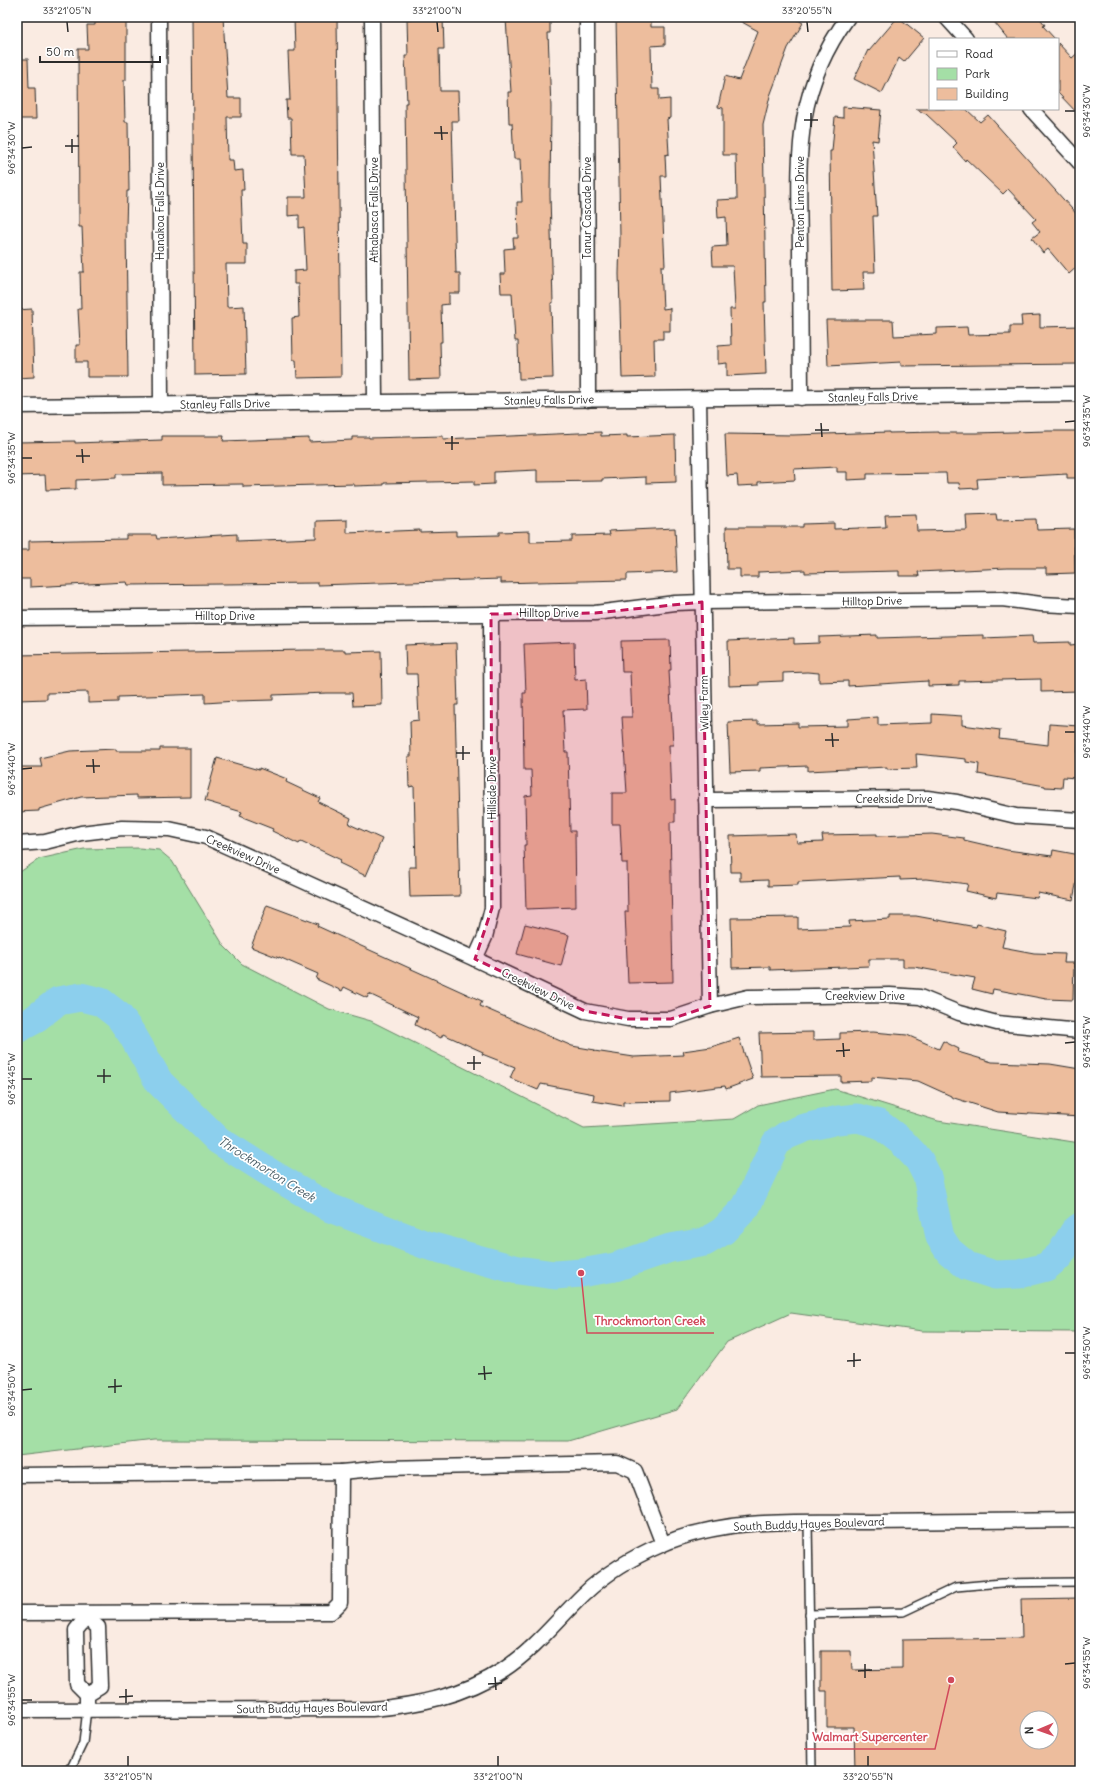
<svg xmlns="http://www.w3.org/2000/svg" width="1097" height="1788" font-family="Delius,sans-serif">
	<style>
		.green { fill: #a4dfa6; stroke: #688568 }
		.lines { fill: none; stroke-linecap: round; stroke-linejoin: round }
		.river { stroke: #8ccfed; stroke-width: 29 }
		.building { fill: #edbd9d; stroke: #2b2b2b; fill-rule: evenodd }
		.service-casing { stroke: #2b2b2b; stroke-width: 10 }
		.minor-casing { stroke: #2b2b2b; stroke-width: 17 }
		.service { stroke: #fff; stroke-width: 7 }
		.minor { stroke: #fff; stroke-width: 14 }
		.marked { fill: #c2185b; fill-opacity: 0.2; stroke: #c2185b; stroke-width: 3; stroke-dasharray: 8 5; stroke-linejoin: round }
		.ticks { fill: none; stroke: #2b2b2b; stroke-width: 1.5 }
		.labels { text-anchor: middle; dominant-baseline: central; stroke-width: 3.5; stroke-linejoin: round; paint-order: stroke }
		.street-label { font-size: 11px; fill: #2b2b2b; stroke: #fff }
		.water-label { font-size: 12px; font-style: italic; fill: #485c65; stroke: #fff }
		.leader { fill: none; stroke: #d1495b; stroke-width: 1.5 }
		.callout-dot { fill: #d1495b; stroke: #fff; stroke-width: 1.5 }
		.callout-label { font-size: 12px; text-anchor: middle; font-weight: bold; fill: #d1495b; stroke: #fff; stroke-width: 3.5; stroke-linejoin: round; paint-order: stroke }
		.neatline { fill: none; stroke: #2b2b2b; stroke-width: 1.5 }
		.ticks-label { font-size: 10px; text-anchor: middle; fill: #2b2b2b }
	</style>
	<rect width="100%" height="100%" fill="#faebe2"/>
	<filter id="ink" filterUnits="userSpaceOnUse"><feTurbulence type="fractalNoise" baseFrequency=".025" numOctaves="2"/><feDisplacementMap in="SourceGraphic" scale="8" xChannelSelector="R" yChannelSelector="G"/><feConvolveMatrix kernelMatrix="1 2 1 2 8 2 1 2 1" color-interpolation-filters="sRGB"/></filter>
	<g filter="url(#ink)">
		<polygon class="green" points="139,848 159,850 172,861 224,946 242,964 329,1009 371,1021 584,1128 734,1119 758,1105 835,1089 938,1121 1080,1143 1080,1332 922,1331 791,1313 727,1342 677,1409 568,1441 154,1440 17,1456 17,874 39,859 84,849"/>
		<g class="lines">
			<polyline class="river" points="17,1029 32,1021 58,1001 81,997 101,1002 119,1016 133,1036 159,1082 218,1140 272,1174 330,1208 426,1245 518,1270 555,1275 581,1273 615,1267 670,1248 705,1242 723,1231 746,1207 776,1143 787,1135 804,1128 838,1120 858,1118 879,1124 901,1141 919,1160 927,1176 940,1237 949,1251 967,1266 995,1275 1019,1274 1046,1267 1060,1255 1074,1232 1080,1227"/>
		</g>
		<g class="building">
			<polygon points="95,17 126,17 126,80 124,80 125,122 128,122 129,191 127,191 126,227 128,377 87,377 87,362 76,362 76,345 80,345 78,309 81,309 80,272 84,272 82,227 79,227 78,49 88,49 87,25 95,25"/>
			<polygon points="192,17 223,17 228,98 241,98 241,117 227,117 228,160 233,160 234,171 243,170 244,190 241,190 243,244 247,244 247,264 226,264 227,307 244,306 246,374 195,375"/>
			<polygon points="294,17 337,17 341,377 297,378 296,360 293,360 292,318 299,317 298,284 294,284 294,271 306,270 304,227 299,228 299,215 288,216 288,197 306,197 304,154 292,154 291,118 287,118 286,100 290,100 288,51 295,51"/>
			<polygon points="550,17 550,33 548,33 551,107 550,195 553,303 551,303 553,378 519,379 518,341 515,341 512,293 501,293 500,274 505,274 504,249 514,248 513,238 518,238 517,202 522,202 520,159 514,159 512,123 509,123 508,92 511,92 506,19"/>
			<polygon points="616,17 651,17 651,27 665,27 665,45 651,46 652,89 659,89 659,100 670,99 670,118 667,119 669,154 665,155 666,176 661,176 665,266 661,266 663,309 670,308 670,331 663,331 663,339 654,339 655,377 622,378 619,274 620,237"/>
			<polygon points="733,17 793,17 803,23 788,48 770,96 763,125 766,302 764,302 766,374 727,376 727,363 718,364 718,346 731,345 730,309 735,309 733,266 713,266 712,247 727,246 726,217 718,218 717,200 737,199 736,155 723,155 723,108 718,107 725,76 739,80 758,31"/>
			<polygon points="898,17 924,38 904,62 899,58 882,93 854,79 868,50 869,51"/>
			<polygon points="990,17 1039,17 1045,25 1043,26 1055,39 1008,39"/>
			<polygon points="443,18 444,49 439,49 440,91 458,91 459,121 452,121 456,273 460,273 460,293 449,293 449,304 441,305 442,342 440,342 441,379 409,380 405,103 407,103 405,56 408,56 407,19"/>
			<polygon points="1058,43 1072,58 1080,51 1080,116 1058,93"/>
			<polygon points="17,59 28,59 29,88 35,88 36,119 17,119"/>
			<polygon points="843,107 881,110 878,141 872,140 877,216 873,216 875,272 863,272 864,290 832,291 830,151 832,151 835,117 843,118"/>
			<polygon points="916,109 966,109 980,122 988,115 1080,218 1080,264 1069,274 1048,249 1043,253 1032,238 1040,232 1032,222 1036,219 1008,189 1003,194 966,159 965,161 953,147 957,143 926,114"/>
			<polygon points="32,309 34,377 17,378 17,310"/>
			<polygon points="1040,315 1040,327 1080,326 1080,364 901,366 901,362 828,366 826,320 893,320 894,336 937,334 937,328 967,327 968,335 1010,334 1010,326 1022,326 1021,316"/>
			<polygon points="1048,431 1080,431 1080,478 1067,478 1067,474 977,479 978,488 960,489 959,483 947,483 946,473 867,474 867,479 847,480 847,472 837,472 837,467 794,469 795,480 758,482 758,485 738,486 737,475 727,476 725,434 793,435 889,432 889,433 939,432 939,433 976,433"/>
			<polygon points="601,432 601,436 627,435 627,437 675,435 676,482 646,483 646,477 602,479 602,481 537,482 537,470 494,472 494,484 474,485 474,481 384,483 384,485 354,486 354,484 243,487 243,484 162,485 162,473 116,474 116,478 76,480 76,489 46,490 45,475 17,476 17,442 75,441 75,443 162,440 162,436 224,436 223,441 309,438 309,442 352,440 352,437 369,437 369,438 443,436 443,439"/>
			<polygon points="916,514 917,531 967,530 966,515 996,514 997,520 1036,519 1037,530 1074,529 1075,573 1046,574 1046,568 1007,568 918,572 919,576 899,576 899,571 805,573 805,570 758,572 758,577 740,577 740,569 727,569 726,527 803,527 803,524 834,523 834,529 886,527 885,515"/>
			<polygon points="347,520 347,533 420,530 420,532 456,531 456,536 499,535 499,532 530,531 530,542 572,541 572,536 610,535 609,531 675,528 677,572 627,574 627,580 537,582 501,583 501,579 318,585 318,583 128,585 127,582 30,587 30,579 17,579 17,550 29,550 29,541 126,539 126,535 156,535 157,539 237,534 237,541 316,538 316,521"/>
			<polygon points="877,635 877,638 983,635 983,638 1032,636 1033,643 1070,642 1070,645 1080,644 1080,691 1041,692 1041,679 959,681 959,685 928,686 928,681 848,686 848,681 819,682 819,673 807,672 783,673 783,681 759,682 759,685 729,686 728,641 794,638 794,644 819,643 819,637"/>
			<polygon points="670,640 671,670 669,670 673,745 669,745 671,800 675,799 675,822 670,822 673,982 628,983 625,912 628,912 627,863 622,863 620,824 612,824 612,793 627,793 622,717 632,717 630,672 622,672 621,641"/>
			<polygon points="574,642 575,680 586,679 587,709 563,710 565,752 568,752 570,831 575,831 576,907 526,909 524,845 526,845 525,796 532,795 531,770 524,770 523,693 526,693 524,644"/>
			<polygon points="456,643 458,705 455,705 460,896 410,897 409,867 416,867 414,786 409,787 408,756 411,756 410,721 419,720 417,674 406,674 405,645"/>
			<polygon points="306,650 345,650 345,652 381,651 382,705 353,706 352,693 327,693 273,695 273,700 236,701 205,703 205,694 118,697 118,702 88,703 88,692 47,693 47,699 18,700 17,655"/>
			<polygon points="932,714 962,716 962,725 1000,730 999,739 1048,745 1049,724 1079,726 1076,778 1063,777 1062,788 1045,787 1045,786 978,774 979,764 966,762 966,759 916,754 917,768 887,769 887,767 808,771 808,766 760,768 760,771 730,772 728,722 758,721 758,724 798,723 798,727 848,726 848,719 878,717 878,725 932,723"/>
			<polygon points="160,748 190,748 190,797 137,798 137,795 81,797 39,809 39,811 17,812 17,767 42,767 40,758 70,751 116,749 116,751 160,751"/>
			<polygon points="217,758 259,770 259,768 287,779 286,782 320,798 318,802 351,818 349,824 382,839 366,876 339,863 341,860 301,841 299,844 272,831 273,829 240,816 242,812 205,801"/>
			<polygon points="796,834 797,843 823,842 822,835 877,834 877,836 932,834 964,838 964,840 1007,850 1052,856 1053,850 1080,855 1080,865 1073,900 1038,893 1037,898 997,893 996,898 966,891 968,884 926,879 900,880 900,877 798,882 798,885 768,886 768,880 740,881 740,872 731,872 730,836"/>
			<polygon points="267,905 318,924 317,926 482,1001 480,1006 572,1046 595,1050 594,1051 634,1057 684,1055 683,1051 711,1047 739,1038 753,1079 726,1089 725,1086 670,1093 670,1101 623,1102 623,1106 593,1101 594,1094 541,1084 538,1090 510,1078 515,1067 482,1054 483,1052 443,1034 441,1038 415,1025 418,1017 369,994 367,998 344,987 342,991 316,979 318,974 279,957 279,958 251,947"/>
			<polygon points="890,916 916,916 976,927 977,924 1006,931 1002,947 1034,953 1065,954 1064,963 1074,963 1073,1000 1046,999 993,989 992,994 972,989 975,978 914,967 903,967 903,959 869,959 869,966 770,970 770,967 732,968 731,918 798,917 798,929 850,927 849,921 890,919"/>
			<polygon points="525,924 569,935 561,966 517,954"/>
			<polygon points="813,1032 813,1040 840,1039 840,1033 873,1032 907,1035 939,1049 943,1041 959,1049 958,1052 992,1062 1050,1064 1080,1069 1080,1117 998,1112 951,1097 951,1096 918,1081 871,1077 871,1081 841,1082 841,1076 761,1077 759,1033"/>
			<path d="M1080 1598V1771H855L854 1727H827V1691H821V1651H851L852 1670 902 1669V1640L1022 1638 1021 1599ZM1027 1718H1051V1742H1027Z"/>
		</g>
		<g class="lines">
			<defs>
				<g id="service">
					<polyline points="808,1522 812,1771"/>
					<polyline points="809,1614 903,1612 956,1587 1001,1583 1080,1582"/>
					<polyline points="55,1771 71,1768 83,1743 87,1709"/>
				</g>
				<g id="minor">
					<polyline points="159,17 161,405"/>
					<polyline points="372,17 375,402"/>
					<polyline points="587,17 588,400"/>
					<polyline points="946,17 966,39"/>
					<polyline points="1031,109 1080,163"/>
					<path d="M801 398C801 348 800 298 800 249 799 160 792 94 848 17"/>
					<polyline points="699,399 710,1006"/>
					<polyline points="17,406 1080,394"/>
					<polyline points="17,618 595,613 675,603 702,602 1002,599 1041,604 1080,606"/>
					<polyline points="706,800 927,798 957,802 1016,816 1080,820"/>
					<polyline points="17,844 45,842 81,833 122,828 169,829 206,837 475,959 585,1011 628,1019 671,1019 710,1006 748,997 890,995 920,997 959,1013 997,1023 1080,1031"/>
					<polyline points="475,959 485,937 492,908 491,614"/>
					<polyline points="341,1472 384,1468 617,1463 635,1471 663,1544"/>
					<polyline points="17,1475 341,1472 340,1603 331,1612 17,1613"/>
					<polyline points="87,1694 100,1686 98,1627 86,1618 76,1630 77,1684 87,1694 87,1709"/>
					<path d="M17 1710 372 1709C418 1705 463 1696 503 1670 534 1650 557 1620 584 1594 606 1573 633 1557 661 1545 724 1517 802 1522 869 1522 939 1521 1010 1521 1080 1520"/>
				</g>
			</defs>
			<use href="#service" class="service-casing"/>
			<use href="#minor" class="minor-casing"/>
			<use href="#service" class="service"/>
			<use href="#minor" class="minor"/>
		</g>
	</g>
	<path class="marked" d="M702 602 710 1006 671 1019H628L585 1011 475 959 492 908 491 614 595 613Z"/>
	<path class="ticks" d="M67 22 68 32M437 22 438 32M807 22 808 32M1065 111H1075M811 113V127M804 120H818M441 126 442 140M434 133H448M72 139V153M65 146H79M22 148 32 147M1065 422 1075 421M821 423 822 437M815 430H829M452 436V450M445 443H459M82 449 83 463M76 456H90M22 458H32M1065 732H1075M832 733 833 747M825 740H839M463 746V760M456 753H470M93 759 94 773M86 766H100M22 769 32 768M843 1043 844 1057M1065 1043 1075 1042M836 1051 850 1050M474 1056V1070M467 1063H481M104 1069V1083M97 1076H111M22 1079H32M854 1353V1367M1065 1353H1075M847 1361 861 1360M484 1366 485 1380M478 1374 492 1373M115 1379V1393M108 1387 122 1386M22 1390 32 1389M865 1664V1678M1065 1664 1075 1663M858 1671 872 1670M495 1677 496 1690M488 1684 502 1683M126 1689V1703M119 1697 133 1696M22 1700H32M128 1756V1766M498 1756V1766M868 1756V1766"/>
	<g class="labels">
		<g class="street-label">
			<text transform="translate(800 202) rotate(-90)">Penton Linns Drive</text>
			<text transform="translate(587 208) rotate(-90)">Tanur Cascade Drive</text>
			<text transform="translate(374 210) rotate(-90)">Athabasca Falls Drive</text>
			<text transform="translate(160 211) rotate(-90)">Hanakoa Falls Drive</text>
			<text transform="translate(873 397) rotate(-1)">Stanley Falls Drive</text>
			<text transform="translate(549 400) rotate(-1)">Stanley Falls Drive</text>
			<text transform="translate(225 404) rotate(-1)">Stanley Falls Drive</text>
			<text transform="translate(872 601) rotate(-1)">Hilltop Drive</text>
			<text x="549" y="613">Hilltop Drive</text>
			<text x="225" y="616">Hilltop Drive</text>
			<text transform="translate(704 703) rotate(-91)">Wiley Farm</text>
			<text transform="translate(492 788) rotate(-90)">Hillside Drive</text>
			<text x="894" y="799">Creekside Drive</text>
			<text transform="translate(243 854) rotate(24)">Creekview Drive</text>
			<text transform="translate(538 989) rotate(26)">Creekview Drive</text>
			<text x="865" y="996">Creekview Drive</text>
			<text transform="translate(809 1524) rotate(-2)">South Buddy Hayes Boulevard</text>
			<text transform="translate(312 1708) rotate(-1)">South Buddy Hayes Boulevard</text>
		</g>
		<g class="water-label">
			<text transform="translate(267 1169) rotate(32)">Throckmorton Creek</text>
		</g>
	</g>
	<path class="leader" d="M581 1273L587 1333H714M951 1680L935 1749H804"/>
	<g class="callout-dot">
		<circle cx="581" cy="1273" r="4"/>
		<circle cx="951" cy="1680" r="4"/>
	</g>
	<g class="callout-label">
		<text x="650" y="1325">Throckmorton Creek</text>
		<text x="870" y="1741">Walmart Supercenter</text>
	</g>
	<rect width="1097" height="1788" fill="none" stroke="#fff" stroke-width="44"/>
	<rect x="929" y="38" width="130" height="72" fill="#ffffff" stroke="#aaaaaa"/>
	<rect x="937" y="51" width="20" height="6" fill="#ffffff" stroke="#aaaaaa"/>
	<text x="965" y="58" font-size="12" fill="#2b2b2b">Road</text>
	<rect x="937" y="68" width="20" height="12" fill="#a4dfa6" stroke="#aaaaaa"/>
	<text x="965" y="78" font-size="12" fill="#2b2b2b">Park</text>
	<rect x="937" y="88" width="20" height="12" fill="#edbd9d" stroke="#aaaaaa"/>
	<text x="965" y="98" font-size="12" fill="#2b2b2b">Building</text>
	<g transform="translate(1039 1730) rotate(268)"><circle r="19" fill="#ffffff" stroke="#aaaaaa"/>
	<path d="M0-3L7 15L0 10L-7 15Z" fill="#d1495b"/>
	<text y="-6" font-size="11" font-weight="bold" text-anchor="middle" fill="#2b2b2b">N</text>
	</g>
	<path d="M40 56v6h120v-6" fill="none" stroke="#2b2b2b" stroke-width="2"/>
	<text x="46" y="56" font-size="12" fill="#2b2b2b" stroke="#ffffff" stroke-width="3" paint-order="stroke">50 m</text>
	<rect x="22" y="22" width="1053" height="1744" class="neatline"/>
	<g class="ticks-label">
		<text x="67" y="14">33°21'05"N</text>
		<text x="437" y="14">33°21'00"N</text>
		<text x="807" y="14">33°20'55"N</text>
		<text transform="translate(1086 111) rotate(-90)" y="4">96°34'30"W</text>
		<text transform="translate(11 148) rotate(-90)" y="4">96°34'30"W</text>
		<text transform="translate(1086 421) rotate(-90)" y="4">96°34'35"W</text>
		<text transform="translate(11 458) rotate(-90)" y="4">96°34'35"W</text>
		<text transform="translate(1086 732) rotate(-90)" y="4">96°34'40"W</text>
		<text transform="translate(11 769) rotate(-90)" y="4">96°34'40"W</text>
		<text transform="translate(1086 1042) rotate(-90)" y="4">96°34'45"W</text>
		<text transform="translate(11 1079) rotate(-90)" y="4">96°34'45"W</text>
		<text transform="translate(1086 1353) rotate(-90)" y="4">96°34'50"W</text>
		<text transform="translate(11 1390) rotate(-90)" y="4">96°34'50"W</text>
		<text transform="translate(1086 1663) rotate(-90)" y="4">96°34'55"W</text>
		<text transform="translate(11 1700) rotate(-90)" y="4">96°34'55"W</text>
		<text x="128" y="1780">33°21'05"N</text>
		<text x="498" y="1780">33°21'00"N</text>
		<text x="868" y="1780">33°20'55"N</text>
	</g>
</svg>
